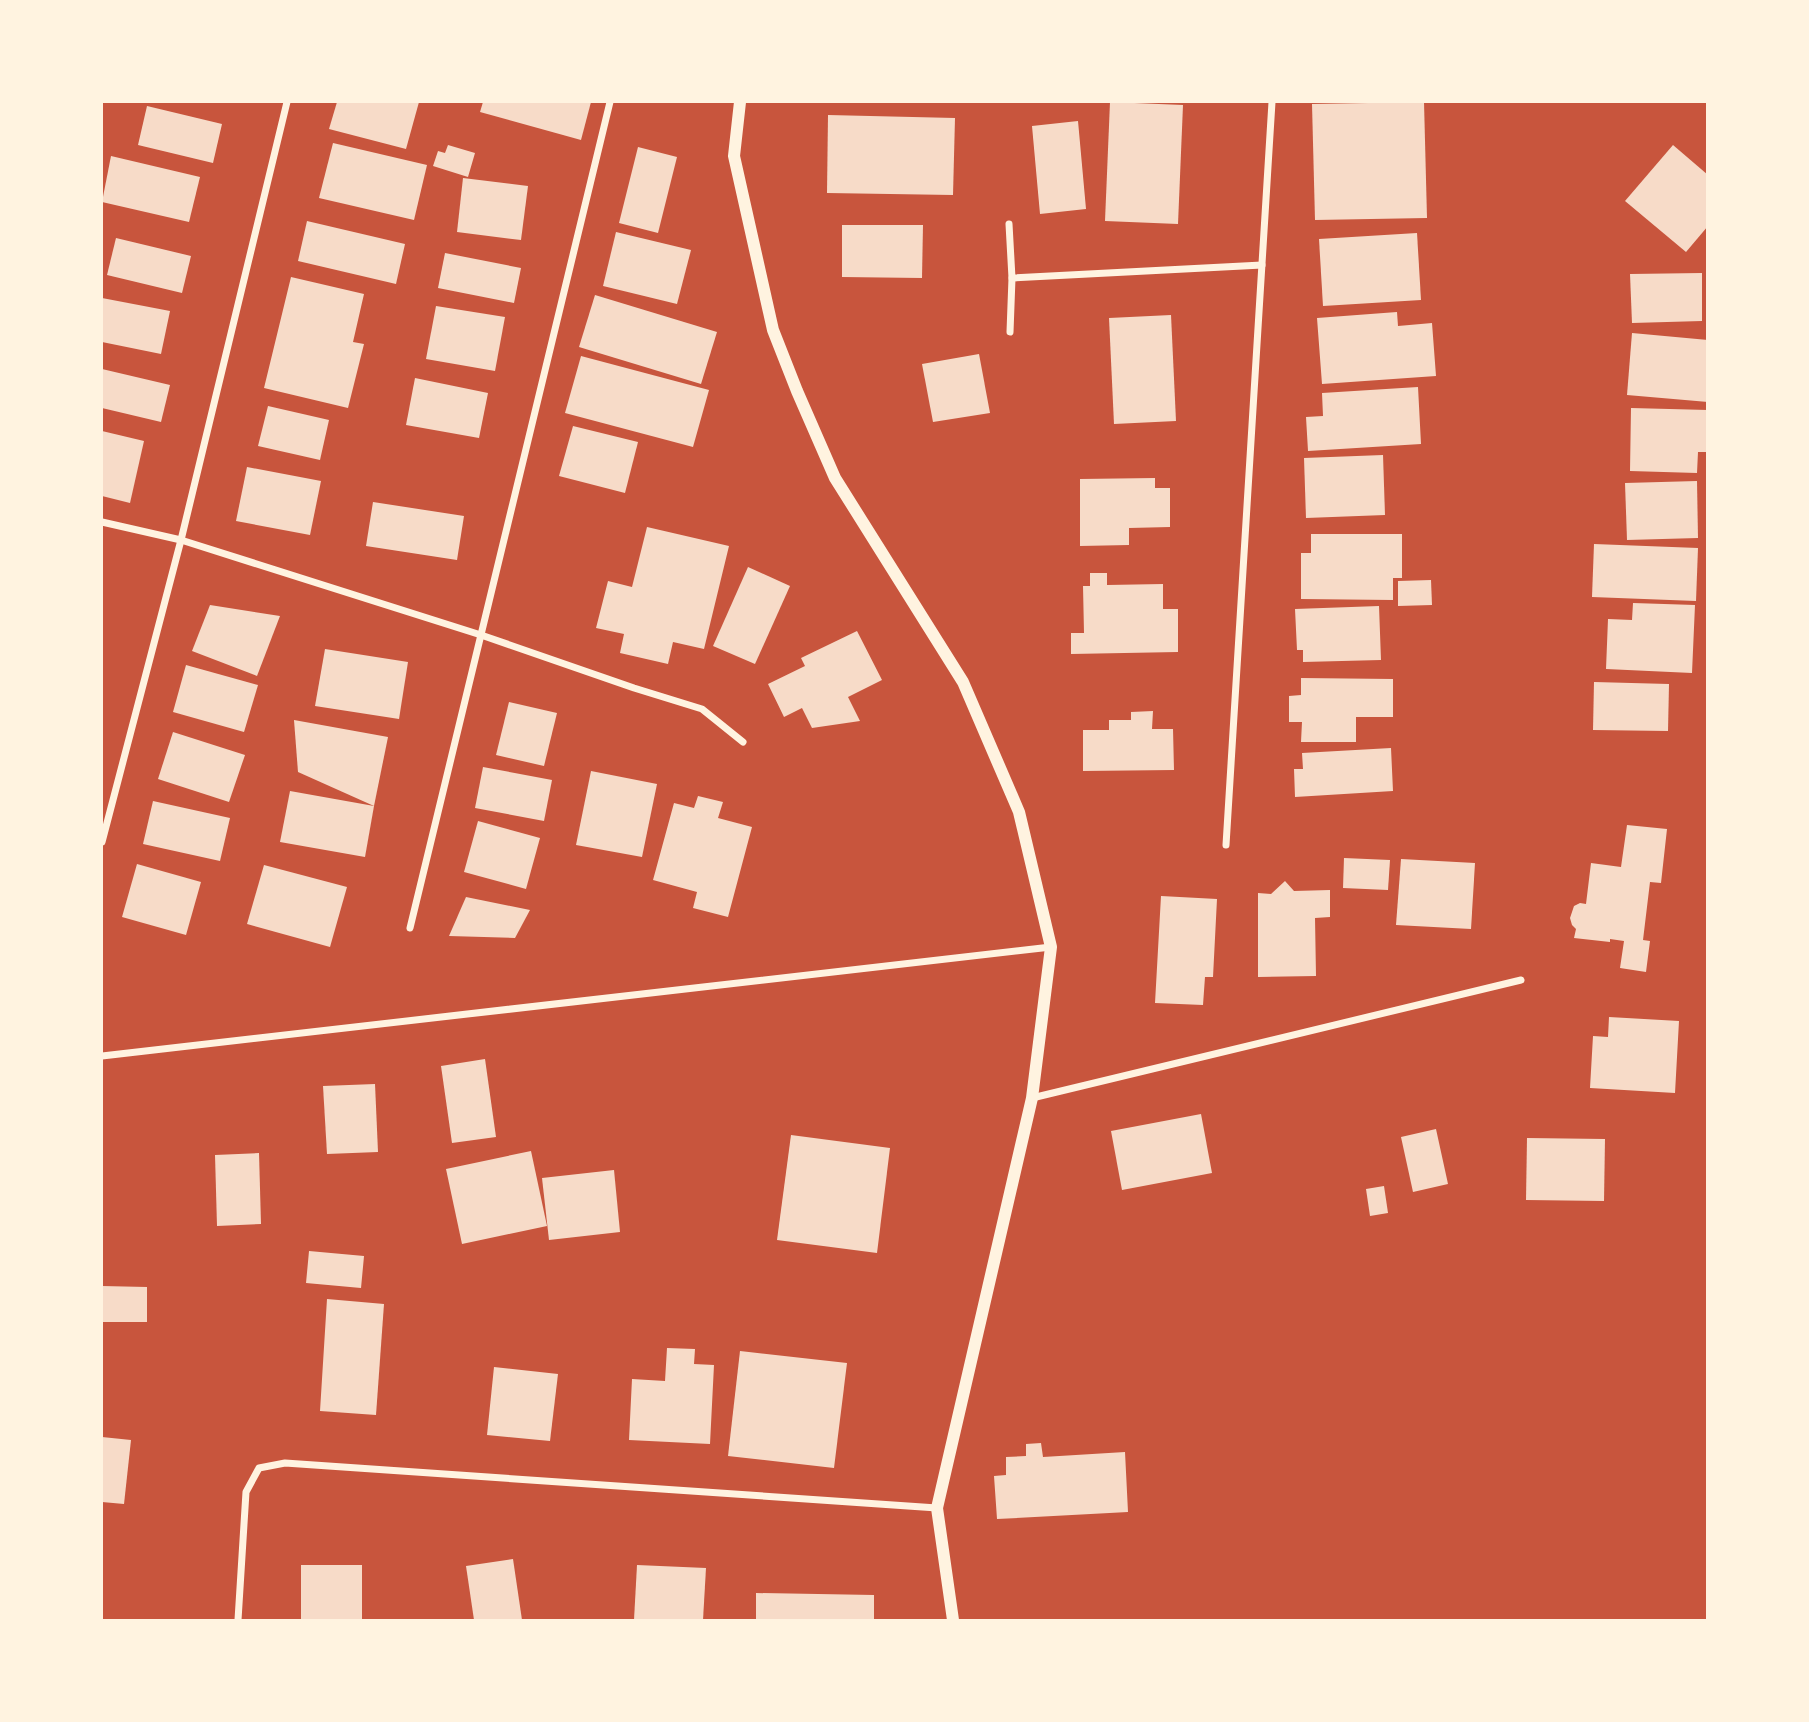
<svg xmlns="http://www.w3.org/2000/svg" width="1809" height="1722" font-family="'Times New Roman',serif">
	<style>
		.building { fill: #f7dbc8 }
		.lines { fill: none; stroke-linecap: round; stroke-linejoin: round }
		.minor { stroke: #fff3e0; stroke-width: 7 }
		.tertiary { stroke: #fff3e0; stroke-width: 12 }
	</style>
	<rect width="100%" height="100%" fill="#c8553d"/>
	<g class="building">
		<polygon points="337,102 419,102 406,149 329,129"/>
		<polygon points="483,102 591,102 581,140 480,112"/>
		<polygon points="1110,102 1183,105 1178,224 1105,221"/>
		<polygon points="1424,102 1427,218 1315,220 1312,104"/>
		<polygon points="147,106 222,124 213,163 138,145"/>
		<polygon points="828,115 955,118 953,195 827,193"/>
		<polygon points="1078,121 1086,209 1040,214 1032,126"/>
		<polygon points="333,143 427,165 414,220 319,198"/>
		<polygon points="448,145 475,153 468,177 433,166 438,151 445,153"/>
		<polygon points="1673,145 1708,175 1708,226 1686,252 1625,201"/>
		<polygon points="638,147 677,157 658,233 619,223"/>
		<polygon points="111,156 200,177 189,222 102,202"/>
		<polygon points="463,178 528,186 521,240 457,232"/>
		<polygon points="307,221 405,244 396,284 298,261"/>
		<polygon points="842,225 923,225 922,278 842,277"/>
		<polygon points="616,232 691,250 677,304 603,286"/>
		<polygon points="1417,233 1421,300 1323,306 1319,239"/>
		<polygon points="116,238 191,256 182,293 107,275"/>
		<polygon points="445,253 521,268 514,303 438,288"/>
		<polygon points="1702,273 1702,321 1632,323 1630,274"/>
		<polygon points="291,277 364,294 353,342 364,344 348,408 264,388"/>
		<polygon points="595,295 717,332 701,384 579,347"/>
		<polygon points="102,298 170,311 161,354 102,342"/>
		<polygon points="436,306 505,317 495,371 426,359"/>
		<polygon points="1397,312 1398,326 1432,323 1436,376 1322,384 1317,318"/>
		<polygon points="1171,315 1176,421 1114,424 1109,318"/>
		<polygon points="1632,333 1708,340 1708,402 1627,395"/>
		<polygon points="979,354 990,413 933,422 922,364"/>
		<polygon points="581,356 709,390 693,447 565,413"/>
		<polygon points="102,369 170,385 161,422 102,408"/>
		<polygon points="415,378 488,393 479,438 406,425"/>
		<polygon points="1418,387 1421,444 1308,451 1306,417 1323,416 1322,393"/>
		<polygon points="268,406 329,420 320,460 258,446"/>
		<polygon points="1631,408 1708,410 1708,452 1698,452 1697,473 1630,471"/>
		<polygon points="573,426 638,442 625,493 559,476"/>
		<polygon points="102,431 144,441 130,503 102,496"/>
		<polygon points="1383,455 1385,515 1306,518 1304,458"/>
		<polygon points="247,467 321,481 310,535 236,521"/>
		<polygon points="1155,478 1155,488 1170,488 1170,527 1129,528 1129,545 1080,546 1080,479"/>
		<polygon points="1697,481 1698,538 1627,540 1625,483"/>
		<polygon points="373,502 464,516 457,560 366,546"/>
		<polygon points="647,527 729,546 704,649 673,642 668,664 620,653 624,634 596,628 608,581 632,587"/>
		<polygon points="1311,534 1402,534 1402,578 1393,578 1393,600 1301,599 1301,553 1311,553"/>
		<polygon points="1594,544 1698,548 1696,601 1592,597"/>
		<polygon points="748,567 790,586 755,664 713,646"/>
		<polygon points="1090,573 1107,573 1107,585 1163,584 1163,609 1178,609 1178,652 1071,654 1071,633 1084,633 1083,586 1090,586"/>
		<polygon points="1431,580 1432,605 1398,606 1398,581"/>
		<polygon points="1633,603 1695,605 1692,673 1606,669 1608,619 1632,620"/>
		<polygon points="210,605 280,616 257,676 192,651"/>
		<polygon points="1379,606 1381,660 1303,662 1303,650 1297,650 1295,609"/>
		<polygon points="857,631 882,680 848,697 860,721 812,728 802,708 784,717 768,684 805,666 801,658"/>
		<polygon points="325,649 408,662 399,719 315,706"/>
		<polygon points="186,665 258,685 244,732 173,712"/>
		<polygon points="1301,678 1393,679 1393,717 1356,717 1356,742 1301,742 1302,722 1289,722 1289,696 1301,695"/>
		<polygon points="1594,682 1669,684 1668,731 1593,730"/>
		<polygon points="509,702 557,713 544,766 496,755"/>
		<polygon points="1153,711 1152,729 1173,729 1174,770 1083,771 1083,730 1109,730 1109,720 1131,720 1131,712"/>
		<polygon points="294,720 388,737 374,806 298,772"/>
		<polygon points="173,732 245,755 229,802 158,779"/>
		<polygon points="1391,748 1393,791 1295,797 1294,769 1303,769 1302,753"/>
		<polygon points="483,767 552,780 544,821 475,808"/>
		<polygon points="591,771 657,784 642,857 576,845"/>
		<polygon points="290,791 374,806 365,857 280,842"/>
		<polygon points="698,796 723,802 718,818 752,827 728,917 693,908 697,892 653,880 674,803 694,808"/>
		<polygon points="153,801 230,818 220,861 143,844"/>
		<polygon points="478,821 540,838 526,889 464,872"/>
		<polygon points="1627,825 1667,829 1661,883 1650,882 1643,940 1650,941 1646,972 1620,968 1624,941 1610,939 1610,942 1574,938 1576,929 1572,925 1570,918 1574,906 1580,903 1586,904 1591,863 1621,867"/>
		<polygon points="1344,858 1390,860 1388,890 1343,888"/>
		<polygon points="1401,859 1475,863 1471,929 1396,925"/>
		<polygon points="137,864 201,882 186,935 122,917"/>
		<polygon points="264,865 347,887 330,947 247,924"/>
		<polygon points="1285,881 1294,891 1330,890 1330,917 1315,918 1316,976 1258,977 1258,893 1271,894"/>
		<polygon points="1161,896 1217,899 1213,977 1205,977 1203,1005 1155,1003"/>
		<polygon points="466,897 530,910 515,938 449,936"/>
		<polygon points="1609,1017 1679,1021 1675,1093 1590,1088 1593,1036 1608,1037"/>
		<polygon points="485,1059 496,1137 452,1143 441,1066"/>
		<polygon points="375,1084 378,1152 327,1154 323,1086"/>
		<polygon points="1201,1114 1212,1173 1122,1190 1111,1131"/>
		<polygon points="1436,1129 1448,1184 1413,1192 1401,1137"/>
		<polygon points="791,1135 890,1148 877,1253 777,1240"/>
		<polygon points="1527,1138 1605,1139 1604,1201 1526,1200"/>
		<polygon points="531,1151 547,1226 462,1244 446,1169"/>
		<polygon points="259,1153 261,1224 217,1226 215,1155"/>
		<polygon points="614,1170 620,1232 549,1240 542,1178"/>
		<polygon points="1384,1186 1388,1213 1370,1216 1366,1189"/>
		<polygon points="309,1251 364,1256 361,1288 306,1283"/>
		<polygon points="102,1286 147,1287 147,1322 102,1322"/>
		<polygon points="327,1299 384,1304 376,1415 320,1411"/>
		<polygon points="667,1348 695,1349 694,1364 714,1365 710,1444 629,1440 632,1379 665,1381"/>
		<polygon points="740,1351 847,1363 834,1468 728,1456"/>
		<polygon points="494,1367 558,1374 550,1441 487,1435"/>
		<polygon points="102,1437 131,1440 124,1504 102,1502"/>
		<polygon points="1041,1443 1043,1457 1125,1452 1128,1512 997,1519 994,1476 1006,1475 1006,1457 1026,1456 1026,1444"/>
		<polygon points="513,1559 522,1620 474,1620 466,1566"/>
		<rect x="301" y="1565" width="61" height="55"/>
		<polygon points="637,1565 706,1568 703,1620 634,1620"/>
		<polygon points="756,1593 874,1595 874,1620 756,1620"/>
	</g>
	<g class="lines">
		<g class="minor">
			<polyline points="1009,224 1012,278 1010,332"/>
			<polyline points="1012,278 1262,265"/>
			<polyline points="102,522 181,540 481,635 634,688 702,709 743,742"/>
			<polyline points="102,842 181,540 287,102"/>
			<polyline points="1226,845 1272,102"/>
			<polyline points="410,928 610,102"/>
			<polyline points="102,1056 1051,947"/>
			<polyline points="1032,1098 1521,980"/>
			<polyline points="238,1620 246,1492 259,1468 285,1463 937,1508"/>
		</g>
		<polyline class="tertiary" points="740,102 734,156 773,330 797,391 835,478 963,682 1019,812 1051,947 1032,1098 937,1508 953,1620"/>
	</g>
	<rect width="1809" height="1722" fill="none" stroke="#fff3e0" stroke-width="206"/>
</svg>
